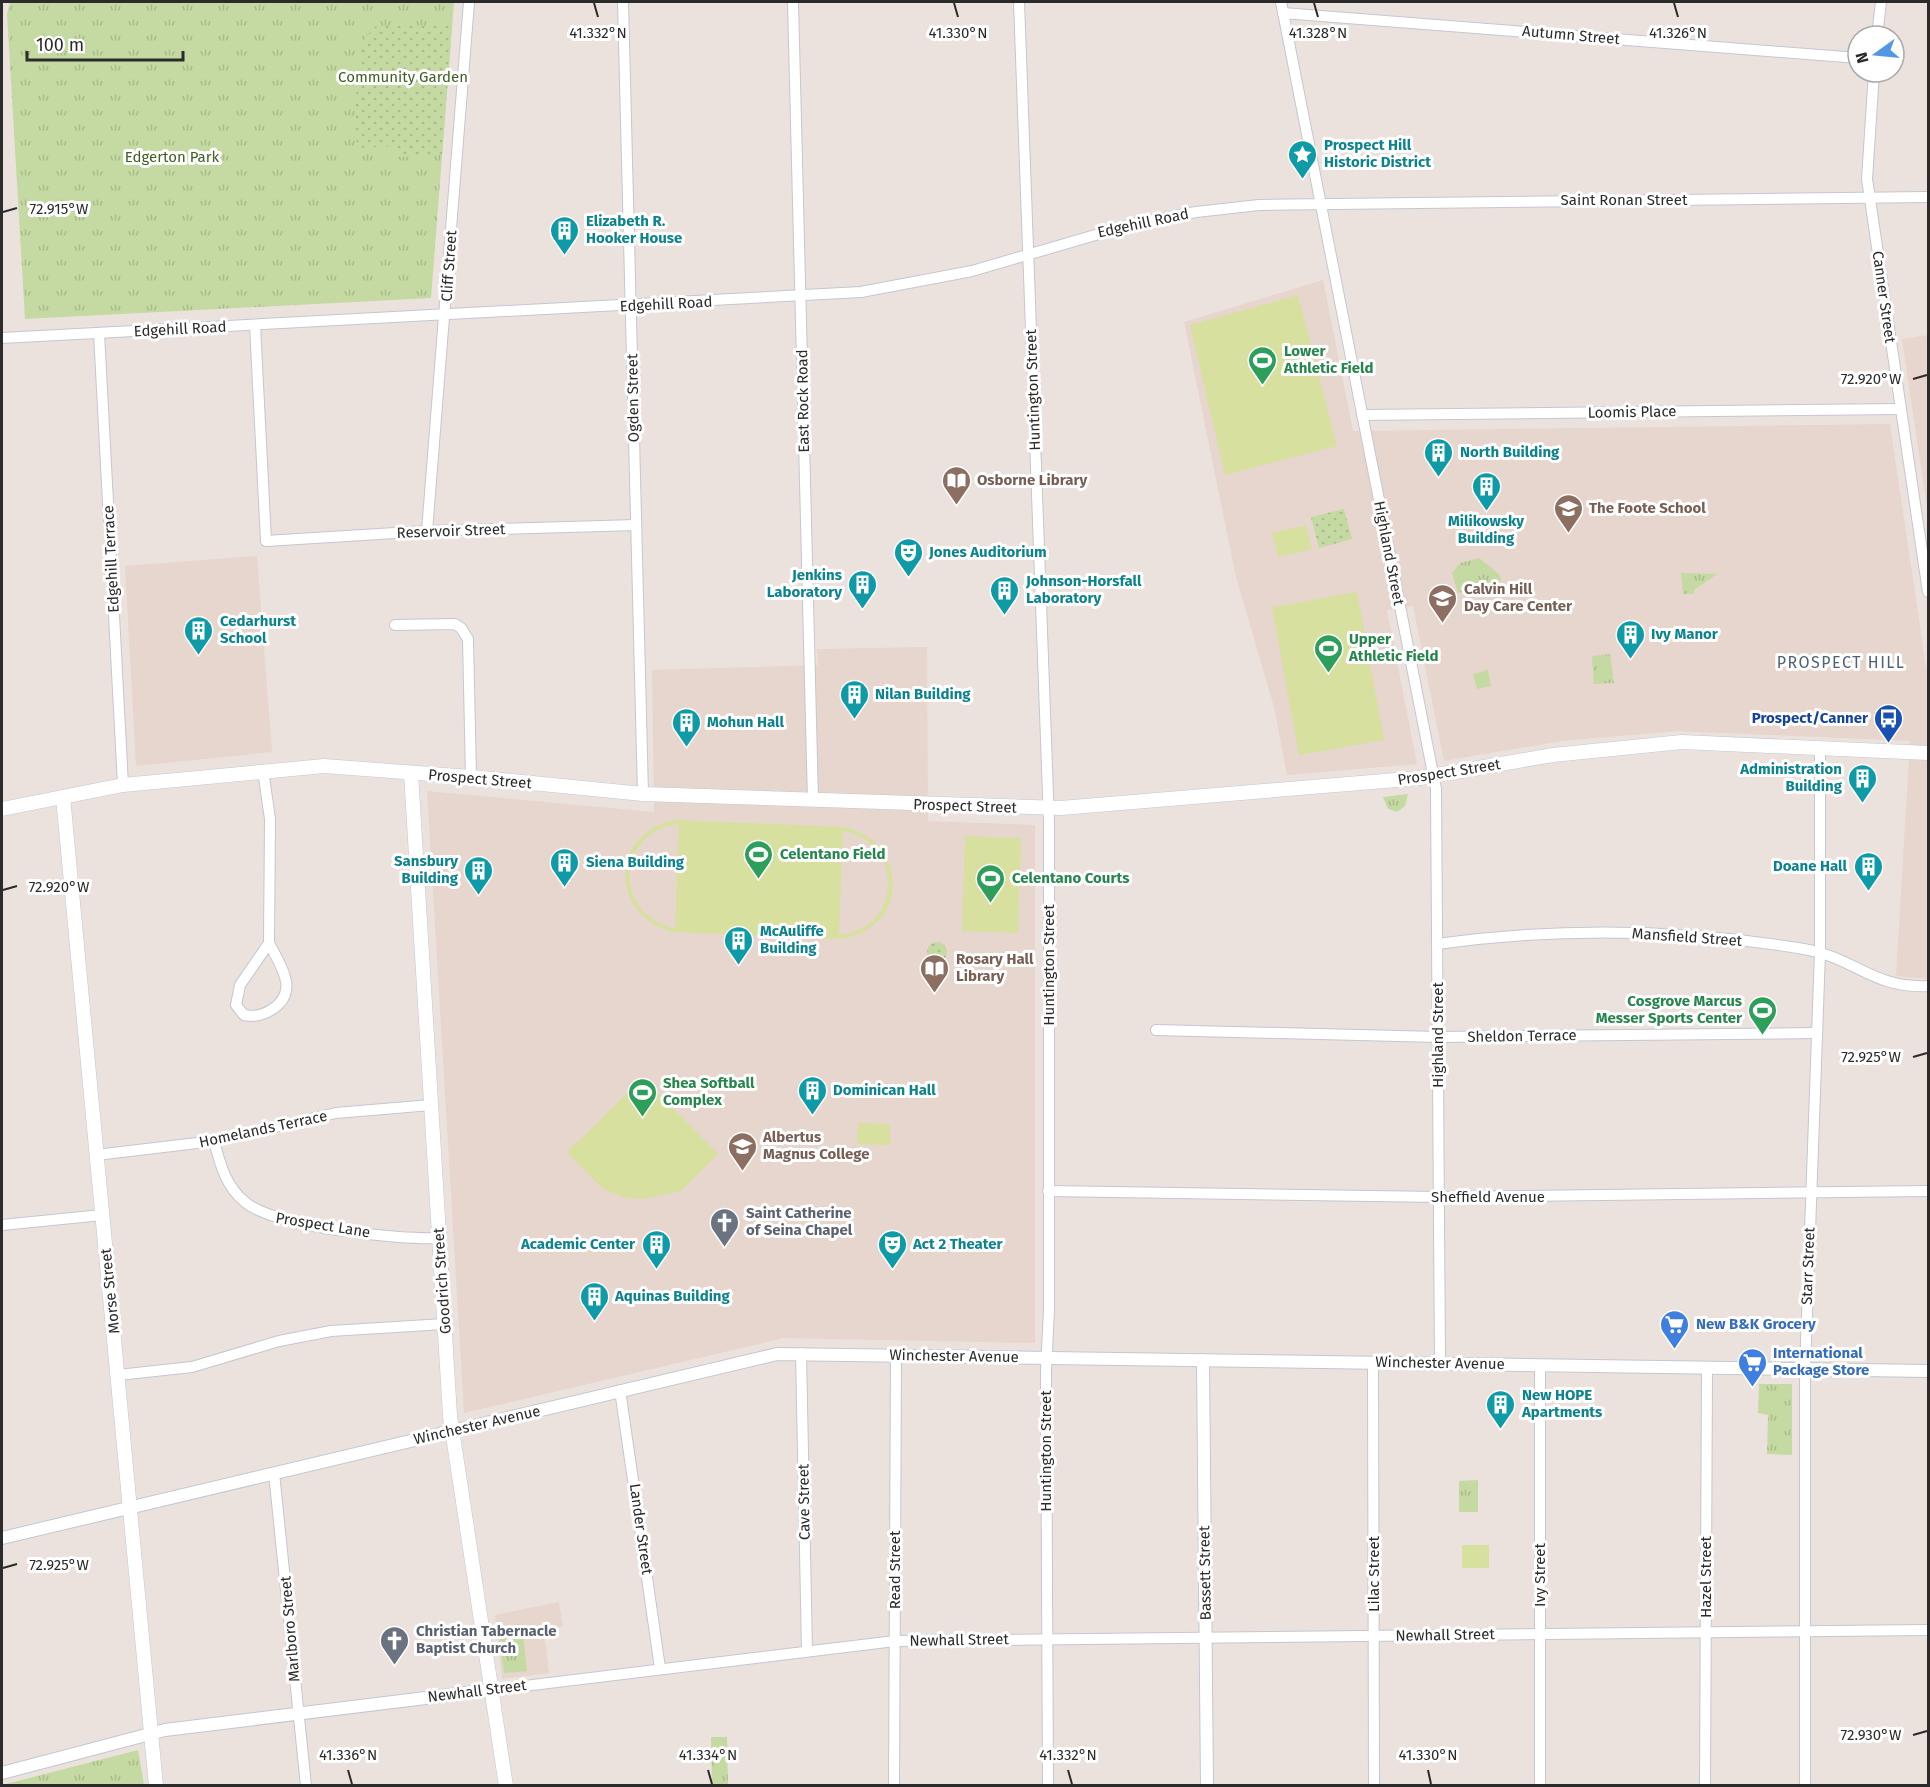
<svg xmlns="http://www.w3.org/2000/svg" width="1930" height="1787" font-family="'Fira Sans',sans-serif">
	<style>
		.education { fill: #e6d6cd }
		.grass { fill: url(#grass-tufts) }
		.garden { fill: url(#garden-dots) }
		.pitch { fill: #d7e09f; fill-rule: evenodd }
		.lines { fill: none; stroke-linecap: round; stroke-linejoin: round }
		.minor-casing { stroke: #c3c8cf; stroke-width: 12 }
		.tertiary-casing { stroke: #c3c8cf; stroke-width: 14 }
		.secondary-casing { stroke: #c3c8cf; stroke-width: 15 }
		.minor { stroke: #fff; stroke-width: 10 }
		.tertiary { stroke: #fff; stroke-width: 12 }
		.secondary { stroke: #fff; stroke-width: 14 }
		.ticks { fill: none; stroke: #2b2b2b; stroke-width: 2 }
		.labels { text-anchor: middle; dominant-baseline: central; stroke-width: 6; stroke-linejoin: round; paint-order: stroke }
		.street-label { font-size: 15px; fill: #2b2b2b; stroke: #fff }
		.park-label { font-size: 15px; fill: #415f23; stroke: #fff }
		.culture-label { font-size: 15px; font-weight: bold; fill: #0d838f; stroke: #fff; text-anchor: start }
		.leisure-label { font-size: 15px; font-weight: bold; fill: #27864d; stroke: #fff; text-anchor: start }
		.education-label { font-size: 15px; font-weight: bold; fill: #785e54; stroke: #fff; text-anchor: start }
		.transit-label { font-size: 15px; font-weight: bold; fill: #164399; stroke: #fff; text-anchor: end }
		.worship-label { font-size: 15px; font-weight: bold; fill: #5b616d; stroke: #fff; text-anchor: start }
		.shop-label { font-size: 15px; font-weight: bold; fill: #366cbe; stroke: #fff; text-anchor: start }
		.neighbourhood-label { font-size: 16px; letter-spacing: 1.5px; fill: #506276; stroke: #fff }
		.ticks-label { font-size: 15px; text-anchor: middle; fill: #2b2b2b; stroke: #fff; stroke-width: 6; stroke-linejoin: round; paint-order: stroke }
	</style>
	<defs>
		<pattern id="grass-tufts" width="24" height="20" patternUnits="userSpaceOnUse" patternTransform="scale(1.5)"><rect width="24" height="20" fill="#c5daa2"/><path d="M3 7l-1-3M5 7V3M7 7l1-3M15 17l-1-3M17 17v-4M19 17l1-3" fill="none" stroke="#a9bb8c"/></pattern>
		<pattern id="garden-dots" width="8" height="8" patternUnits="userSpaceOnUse" patternTransform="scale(1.5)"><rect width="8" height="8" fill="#c5daa2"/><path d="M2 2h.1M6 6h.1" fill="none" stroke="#a9bb8c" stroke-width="1.8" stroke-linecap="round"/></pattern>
	</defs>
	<rect width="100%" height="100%" fill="#ebe2de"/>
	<g class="education">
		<polygon points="1323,280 1353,431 1890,424 1928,680 1928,979 1896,976 1910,741 1677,731 1562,741 1444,761 1413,606 1387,610 1417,764 1287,775 1274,707 1236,577 1184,322"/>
		<polygon points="1928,335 1928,514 1902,339"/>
		<polygon points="257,556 272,752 136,766 125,566"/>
		<polygon points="927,647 928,821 1035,825 1035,1343 784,1338 464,1413 427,791 654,812 652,670 818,665 817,649"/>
		<polygon points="559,1602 563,1626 544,1631 549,1673 502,1679 495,1615"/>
	</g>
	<g class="grass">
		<polygon points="10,2 454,2 431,298 25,319 7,14"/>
		<polygon points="1479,558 1499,574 1501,579 1497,586 1458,593 1452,573 1460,563"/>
		<polygon points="1681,573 1717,574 1694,590 1694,594 1683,594"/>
		<polygon points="1610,654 1614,683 1594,684 1592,656"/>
		<polygon points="1488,670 1491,686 1477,689 1473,674"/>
		<polygon points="1408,794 1405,806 1397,812 1388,809 1383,797"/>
		<polygon points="1759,1384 1792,1384 1792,1455 1767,1454 1768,1415 1758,1413"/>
		<polygon points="1478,1480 1478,1512 1459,1512 1459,1481"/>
		<polygon points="522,1624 527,1671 504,1673 498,1627"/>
		<polygon points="711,1737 727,1737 728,1785 712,1785"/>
		<polygon points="138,1750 144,1785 2,1785"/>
	</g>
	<g class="garden">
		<polygon points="376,26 452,26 442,155 397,157 397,146 357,148 355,113 360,43"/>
		<polygon points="1344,509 1352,539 1319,548 1311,517"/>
		<circle cx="937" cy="952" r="10"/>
	</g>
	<g class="pitch">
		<polygon points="1298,295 1337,446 1225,475 1190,325"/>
		<polygon points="1306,525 1312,549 1278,557 1272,533"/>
		<polygon points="1357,592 1384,740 1299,755 1272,607"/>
		<path d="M679 820 843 827C911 840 909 932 839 939L674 932C607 917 610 827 679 820ZM679 824 675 928H674C612 914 616 831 679 824ZM843 831C905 842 903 930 839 935Z"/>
		<polygon points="965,836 1021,838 1018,933 962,931"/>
		<polygon points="638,1083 649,1084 718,1154 681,1191 643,1199 626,1198 603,1189 567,1152"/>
		<polygon points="858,1123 890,1124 890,1145 857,1144"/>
		<rect x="1462" y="1545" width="27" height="23"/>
	</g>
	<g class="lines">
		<defs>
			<g id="minor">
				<polyline points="623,2 643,794"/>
				<polyline points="793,2 813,801"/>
				<polyline points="1019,2 1049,822 1049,1310 1046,1370 1048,1786"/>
				<polyline points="1281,2 1436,789 1440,1363"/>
				<polyline points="1283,13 1858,58"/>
				<polyline points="1877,36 1881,2"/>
				<polyline points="1874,72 1867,179 1928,592"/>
				<polyline points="255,325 266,541 427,531 636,525"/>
				<polyline points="99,333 123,785"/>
				<polyline points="2,338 861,292 972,271 1133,224 1196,212 1259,205 1928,197"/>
				<polyline points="1362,415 1901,409"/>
				<polyline points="427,531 469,2"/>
				<polyline points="395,625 455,624 461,628 468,639 471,777"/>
				<polyline points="263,770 270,819 269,943"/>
				<path d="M269 943C280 965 301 992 271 1010 263 1015 254 1017 244 1015L236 1005 240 985Z"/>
				<path d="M1437 944C1560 927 1683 929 1804 949 1854 957 1873 989 1928 986"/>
				<polyline points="1156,1030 1438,1037 1817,1033"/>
				<path d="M214 1141C220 1164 226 1187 245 1202 274 1227 399 1240 439 1238"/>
				<polyline points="96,1155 214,1141 336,1113 431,1105"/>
				<polyline points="1048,1191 1439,1197 1928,1191"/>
				<polyline points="2,1225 102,1215"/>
				<polyline points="801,1353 807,1651"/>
				<polyline points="1373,1363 1374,1786"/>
				<polyline points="118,1375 192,1367 279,1341 331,1331 444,1324"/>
				<polyline points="620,1390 660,1668"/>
				<polyline points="274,1473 306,1786"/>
				<polyline points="491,1690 895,1641 1928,1630"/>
				<polyline points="894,1786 896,1355"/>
				<polyline points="1540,1786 1540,1365"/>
				<polyline points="1705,1786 1707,1368"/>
				<polyline points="1805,1786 1805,1370 1820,952 1820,747"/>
			</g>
			<g id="tertiary">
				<polyline points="1203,1360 1207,1786"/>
				<polyline points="2,1538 777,1354 1928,1371"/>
				<polyline points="2,1773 165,1730 491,1690"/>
			</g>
			<g id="secondary">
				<polyline points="411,773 450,1416 506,1786"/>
				<polyline points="63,797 156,1786"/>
				<polyline points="2,809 123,785 324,766 471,777 643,794 1061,808 1420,778 1553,755 1682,742 1928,753"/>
			</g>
		</defs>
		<use href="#minor" class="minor-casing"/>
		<use href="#tertiary" class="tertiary-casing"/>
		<use href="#secondary" class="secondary-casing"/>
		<use href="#minor" class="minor"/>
		<use href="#tertiary" class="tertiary"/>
		<use href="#secondary" class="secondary"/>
	</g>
	<path class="ticks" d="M594 3 598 17M954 3 958 17M1314 3 1318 17M1674 3 1678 17M3 212 17 208M1913 379 1927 375M3 890 17 886M1913 1057 1927 1053M3 1568 17 1564M1913 1735 1927 1731M348 1770 352 1784M708 1770 712 1784M1068 1770 1072 1784M1428 1770 1431 1784"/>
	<defs>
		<symbol id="sight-pin" viewBox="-11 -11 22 30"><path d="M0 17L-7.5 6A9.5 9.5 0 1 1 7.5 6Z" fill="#0f9aa8" stroke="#fff"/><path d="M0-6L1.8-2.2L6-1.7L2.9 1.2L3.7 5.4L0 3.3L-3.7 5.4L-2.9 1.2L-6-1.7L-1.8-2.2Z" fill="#fff"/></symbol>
		<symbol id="building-pin" viewBox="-11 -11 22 30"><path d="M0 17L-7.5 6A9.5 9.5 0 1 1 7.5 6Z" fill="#0f9aa8" stroke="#fff"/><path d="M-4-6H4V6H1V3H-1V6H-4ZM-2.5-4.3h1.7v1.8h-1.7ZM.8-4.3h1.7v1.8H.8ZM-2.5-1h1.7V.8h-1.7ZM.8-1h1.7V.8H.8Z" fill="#fff"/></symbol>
		<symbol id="stadium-pin" viewBox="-11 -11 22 30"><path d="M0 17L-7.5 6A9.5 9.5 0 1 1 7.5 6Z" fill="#2e9e5b" stroke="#fff"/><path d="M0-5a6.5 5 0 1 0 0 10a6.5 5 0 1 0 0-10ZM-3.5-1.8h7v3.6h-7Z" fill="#fff"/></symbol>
		<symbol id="library-pin" viewBox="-11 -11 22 30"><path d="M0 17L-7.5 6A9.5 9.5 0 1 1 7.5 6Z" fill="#8d6e63" stroke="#fff"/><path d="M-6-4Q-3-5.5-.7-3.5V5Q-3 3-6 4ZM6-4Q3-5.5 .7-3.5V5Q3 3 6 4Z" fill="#fff"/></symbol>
		<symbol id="school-pin" viewBox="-11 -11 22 30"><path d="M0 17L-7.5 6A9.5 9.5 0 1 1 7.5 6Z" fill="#8d6e63" stroke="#fff"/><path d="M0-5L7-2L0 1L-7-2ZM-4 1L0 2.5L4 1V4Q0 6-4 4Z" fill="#fff"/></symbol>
		<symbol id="theatre-pin" viewBox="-11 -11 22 30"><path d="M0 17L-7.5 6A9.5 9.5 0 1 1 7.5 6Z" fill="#0f9aa8" stroke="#fff"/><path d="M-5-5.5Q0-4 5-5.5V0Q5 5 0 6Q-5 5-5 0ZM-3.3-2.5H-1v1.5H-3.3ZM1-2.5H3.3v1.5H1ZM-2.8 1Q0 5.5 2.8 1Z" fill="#fff"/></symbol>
		<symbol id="bus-pin" viewBox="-11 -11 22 30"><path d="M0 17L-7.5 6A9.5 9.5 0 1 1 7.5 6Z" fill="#1a4fb4" stroke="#fff"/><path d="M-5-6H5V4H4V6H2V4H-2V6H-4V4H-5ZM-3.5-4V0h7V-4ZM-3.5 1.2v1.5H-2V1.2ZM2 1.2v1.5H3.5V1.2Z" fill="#fff"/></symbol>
		<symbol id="university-pin" viewBox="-11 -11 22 30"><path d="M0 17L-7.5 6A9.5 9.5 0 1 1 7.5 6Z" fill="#8d6e63" stroke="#fff"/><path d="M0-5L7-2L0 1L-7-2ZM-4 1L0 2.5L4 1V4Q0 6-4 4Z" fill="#fff"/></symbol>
		<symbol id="church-pin" viewBox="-11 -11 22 30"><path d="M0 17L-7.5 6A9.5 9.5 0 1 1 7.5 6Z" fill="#6b7280" stroke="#fff"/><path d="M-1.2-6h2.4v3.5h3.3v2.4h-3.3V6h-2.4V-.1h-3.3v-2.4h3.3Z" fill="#fff"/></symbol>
		<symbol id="supermarket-pin" viewBox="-11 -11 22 30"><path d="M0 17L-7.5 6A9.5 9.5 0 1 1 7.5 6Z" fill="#3f7fe0" stroke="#fff"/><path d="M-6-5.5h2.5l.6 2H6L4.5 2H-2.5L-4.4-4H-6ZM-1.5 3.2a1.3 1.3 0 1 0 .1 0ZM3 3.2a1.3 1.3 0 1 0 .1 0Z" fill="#fff"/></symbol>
	</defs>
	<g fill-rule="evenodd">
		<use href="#sight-pin" x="1286" y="138" width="33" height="45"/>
		<use href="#building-pin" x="548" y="214" width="33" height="45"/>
		<use href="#stadium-pin" x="1246" y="344" width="33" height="45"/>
		<use href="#building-pin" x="1422" y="436" width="33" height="45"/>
		<use href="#library-pin" x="940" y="464" width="33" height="45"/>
		<use href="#building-pin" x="1470" y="470" width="33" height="45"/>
		<use href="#school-pin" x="1552" y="492" width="33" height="45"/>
		<use href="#theatre-pin" x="892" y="536" width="33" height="45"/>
		<use href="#building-pin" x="846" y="568" width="33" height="45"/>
		<use href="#building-pin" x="988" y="574" width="33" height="45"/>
		<use href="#school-pin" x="1426" y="582" width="33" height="45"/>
		<use href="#building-pin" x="182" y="614" width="33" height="45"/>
		<use href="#building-pin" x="1614" y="618" width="33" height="45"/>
		<use href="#stadium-pin" x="1312" y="632" width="33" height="45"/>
		<use href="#building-pin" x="838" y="678" width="33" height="45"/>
		<use href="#bus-pin" x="1872" y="702" width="33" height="45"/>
		<use href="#building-pin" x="670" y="706" width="33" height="45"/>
		<use href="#building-pin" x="1846" y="762" width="33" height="45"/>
		<use href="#stadium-pin" x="742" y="838" width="33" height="45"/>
		<use href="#building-pin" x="548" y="846" width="33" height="45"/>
		<use href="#building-pin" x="1852" y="850" width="33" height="45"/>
		<use href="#building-pin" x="462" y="854" width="33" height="45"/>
		<use href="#stadium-pin" x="974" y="862" width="33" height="45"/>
		<use href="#building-pin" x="722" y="924" width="33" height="45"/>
		<use href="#library-pin" x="918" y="952" width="33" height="45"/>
		<use href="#stadium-pin" x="1746" y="994" width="33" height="45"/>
		<use href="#building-pin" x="796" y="1074" width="33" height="45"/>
		<use href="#stadium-pin" x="626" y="1076" width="33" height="45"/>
		<use href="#university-pin" x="726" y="1130" width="33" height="45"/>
		<use href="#church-pin" x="708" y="1206" width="33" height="45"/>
		<use href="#building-pin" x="640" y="1228" width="33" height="45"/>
		<use href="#theatre-pin" x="876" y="1228" width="33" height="45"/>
		<use href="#building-pin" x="578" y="1280" width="33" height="45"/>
		<use href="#supermarket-pin" x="1658" y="1308" width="33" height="45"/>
		<use href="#supermarket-pin" x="1736" y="1346" width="33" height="45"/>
		<use href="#building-pin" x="1484" y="1388" width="33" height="45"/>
		<use href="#church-pin" x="378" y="1624" width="33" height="45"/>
	</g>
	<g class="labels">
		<g class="street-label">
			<text transform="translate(1571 35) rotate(5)">Autumn Street</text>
			<text x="1624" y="200">Saint Ronan Street</text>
			<text transform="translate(1143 223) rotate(-12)">Edgehill Road</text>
			<text transform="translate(449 266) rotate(-86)">Cliff Street</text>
			<text transform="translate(1884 297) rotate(82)">Canner Street</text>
			<text transform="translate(666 304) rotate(-3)">Edgehill Road</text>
			<text transform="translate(180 329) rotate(-3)">Edgehill Road</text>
			<text transform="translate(1033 390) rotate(-92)">Huntington Street</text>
			<text transform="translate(633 398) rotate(-91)">Ogden Street</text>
			<text transform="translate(803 401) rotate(-91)">East Rock Road</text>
			<text transform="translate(1632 412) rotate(-1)">Loomis Place</text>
			<text transform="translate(451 531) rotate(-2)">Reservoir Street</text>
			<text transform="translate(1389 553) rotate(79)">Highland Street</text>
			<text transform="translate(111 559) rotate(-93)">Edgehill Terrace</text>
			<text transform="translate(1449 772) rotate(-9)">Prospect Street</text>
			<text transform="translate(480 779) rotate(5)">Prospect Street</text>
			<text transform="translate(965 806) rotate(2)">Prospect Street</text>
			<text transform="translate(1687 937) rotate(4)">Mansfield Street</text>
			<text transform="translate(1049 965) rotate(-90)">Huntington Street</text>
			<text transform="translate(1438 1035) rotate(-90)">Highland Street</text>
			<text transform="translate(1522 1036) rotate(-1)">Sheldon Terrace</text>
			<text transform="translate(263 1129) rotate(-12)">Homelands Terrace</text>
			<text x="1488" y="1197">Sheffield Avenue</text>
			<text transform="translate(323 1225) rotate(9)">Prospect Lane</text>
			<text transform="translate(1808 1266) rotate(-88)">Starr Street</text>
			<text transform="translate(442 1281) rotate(-94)">Goodrich Street</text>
			<text transform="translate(110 1291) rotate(-96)">Morse Street</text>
			<text transform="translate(954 1356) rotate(1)">Winchester Avenue</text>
			<text transform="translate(1440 1363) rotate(1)">Winchester Avenue</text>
			<text transform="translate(477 1425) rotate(-13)">Winchester Avenue</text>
			<text transform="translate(1046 1451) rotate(-90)">Huntington Street</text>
			<text transform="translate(804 1502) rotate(-91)">Cave Street</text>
			<text transform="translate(641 1529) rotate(82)">Lander Street</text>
			<text transform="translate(895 1570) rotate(-90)">Read Street</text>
			<text transform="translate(1205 1573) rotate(-91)">Bassett Street</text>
			<text transform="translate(1374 1574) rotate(-90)">Lilac Street</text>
			<text transform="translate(1540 1575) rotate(-90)">Ivy Street</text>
			<text transform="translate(1706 1577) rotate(-90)">Hazel Street</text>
			<text transform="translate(290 1629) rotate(-95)">Marlboro Street</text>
			<text transform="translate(1445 1635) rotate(-1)">Newhall Street</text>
			<text transform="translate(959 1640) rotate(-1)">Newhall Street</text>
			<text transform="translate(477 1691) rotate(-7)">Newhall Street</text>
		</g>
		<g class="park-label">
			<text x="403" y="77">Community Garden</text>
			<text x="172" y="157">Edgerton Park</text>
		</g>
		<g class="culture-label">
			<text x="1324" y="145">Prospect Hill<tspan x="1324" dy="17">Historic District</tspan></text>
			<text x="586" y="221">Elizabeth R.<tspan x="586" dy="17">Hooker House</tspan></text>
			<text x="1460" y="452">North Building</text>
			<text x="1486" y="521" text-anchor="middle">Milikowsky<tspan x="1486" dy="17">Building</tspan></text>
			<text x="929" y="552">Jones Auditorium</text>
			<text x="842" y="575" text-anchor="end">Jenkins<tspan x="842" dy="17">Laboratory</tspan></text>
			<text x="1026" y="581">Johnson-Horsfall<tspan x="1026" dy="17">Laboratory</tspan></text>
			<text x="220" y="621">Cedarhurst<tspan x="220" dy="17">School</tspan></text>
			<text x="1651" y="634">Ivy Manor</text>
			<text x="875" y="694">Nilan Building</text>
			<text x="707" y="722">Mohun Hall</text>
			<text x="1842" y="769" text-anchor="end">Administration<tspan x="1842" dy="17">Building</tspan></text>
			<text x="458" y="861" text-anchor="end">Sansbury<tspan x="458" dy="17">Building</tspan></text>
			<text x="586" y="862">Siena Building</text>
			<text x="1847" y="866" text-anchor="end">Doane Hall</text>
			<text x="760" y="931">McAuliffe<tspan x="760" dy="17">Building</tspan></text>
			<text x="833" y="1090">Dominican Hall</text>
			<text x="635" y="1244" text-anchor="end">Academic Center</text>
			<text x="913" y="1244">Act 2 Theater</text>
			<text x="615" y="1296">Aquinas Building</text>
			<text x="1522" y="1395">New HOPE<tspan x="1522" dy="17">Apartments</tspan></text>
		</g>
		<g class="leisure-label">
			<text x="1284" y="351">Lower<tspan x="1284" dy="17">Athletic Field</tspan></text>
			<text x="1349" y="639">Upper<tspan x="1349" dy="17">Athletic Field</tspan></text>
			<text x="780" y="854">Celentano Field</text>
			<text x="1012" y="878">Celentano Courts</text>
			<text x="1742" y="1001" text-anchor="end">Cosgrove Marcus<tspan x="1742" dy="17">Messer Sports Center</tspan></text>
			<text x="663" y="1083">Shea Softball<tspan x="663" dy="17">Complex</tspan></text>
		</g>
		<g class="education-label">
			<text x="977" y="480">Osborne Library</text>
			<text x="1589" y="508">The Foote School</text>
			<text x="1464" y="589">Calvin Hill<tspan x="1464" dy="17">Day Care Center</tspan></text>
			<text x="956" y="959">Rosary Hall<tspan x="956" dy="17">Library</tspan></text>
			<text x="763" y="1137">Albertus<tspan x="763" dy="17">Magnus College</tspan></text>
		</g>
		<g class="transit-label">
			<text x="1868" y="718">Prospect/Canner</text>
		</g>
		<g class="worship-label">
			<text x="746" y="1213">Saint Catherine<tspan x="746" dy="17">of Seina Chapel</tspan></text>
			<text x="416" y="1631">Christian Tabernacle<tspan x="416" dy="17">Baptist Church</tspan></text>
		</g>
		<g class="shop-label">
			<text x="1696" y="1324">New B&amp;K Grocery</text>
			<text x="1773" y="1353">International<tspan x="1773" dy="17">Package Store</tspan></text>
		</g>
		<g class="neighbourhood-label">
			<text x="1841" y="662">PROSPECT HILL</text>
		</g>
	</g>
	<g class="ticks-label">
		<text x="598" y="38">41.332°N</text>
		<text x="958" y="38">41.330°N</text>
		<text x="1318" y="38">41.328°N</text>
		<text x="1678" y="38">41.326°N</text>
		<text x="59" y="214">72.915°W</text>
		<text x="1871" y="384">72.920°W</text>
		<text x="59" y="892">72.920°W</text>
		<text x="1871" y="1062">72.925°W</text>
		<text x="59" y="1570">72.925°W</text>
		<text x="1871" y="1740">72.930°W</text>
		<text x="348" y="1760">41.336°N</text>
		<text x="708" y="1760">41.334°N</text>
		<text x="1068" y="1760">41.332°N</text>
		<text x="1428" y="1760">41.330°N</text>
	</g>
	<rect width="1930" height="1787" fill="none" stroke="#2b2b2b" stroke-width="6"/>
	<g transform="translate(1876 54) rotate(255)"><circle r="28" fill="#ffffff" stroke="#aaaaaa" stroke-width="1.5"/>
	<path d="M0-4.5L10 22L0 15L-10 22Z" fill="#5397e3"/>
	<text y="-9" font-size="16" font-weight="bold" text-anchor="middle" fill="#2b2b2b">N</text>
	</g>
	<path d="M27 51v9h156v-9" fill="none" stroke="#2b2b2b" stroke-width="3"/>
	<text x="36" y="51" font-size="18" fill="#2b2b2b" stroke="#ffffff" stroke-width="4.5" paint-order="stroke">100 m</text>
</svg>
